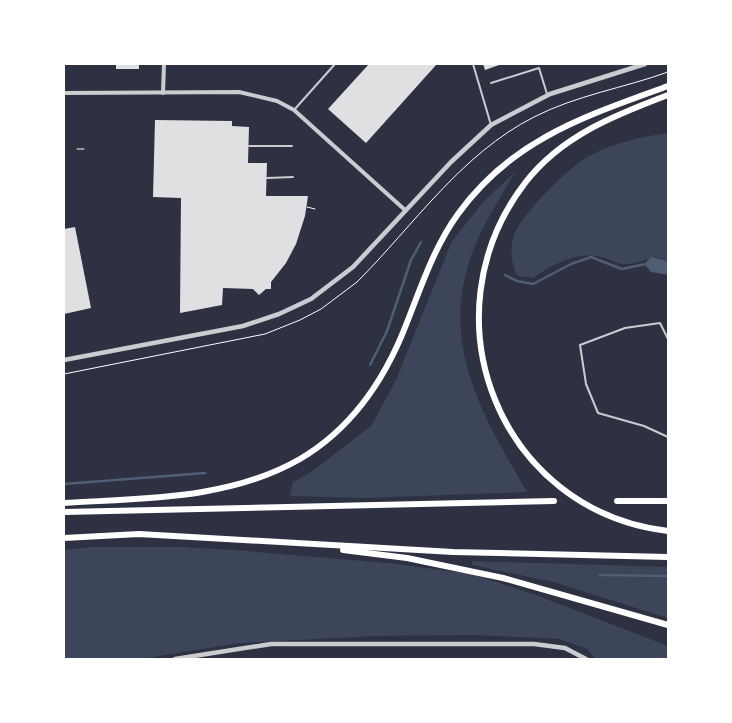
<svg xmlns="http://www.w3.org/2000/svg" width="732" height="723" font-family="Spectral,serif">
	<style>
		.green { fill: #3c4559 }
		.water { fill: #4f5d75 }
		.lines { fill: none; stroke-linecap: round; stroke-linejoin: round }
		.stream { stroke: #4f5d75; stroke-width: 2.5 }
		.building { fill: #e0e0e3 }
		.path { stroke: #fff; stroke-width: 1 }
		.service { stroke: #caccd0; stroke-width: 2 }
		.minor { stroke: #caccd0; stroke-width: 4 }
		.tertiary { stroke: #caccd0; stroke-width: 4.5 }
		.motorway { stroke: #fff; stroke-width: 6 }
	</style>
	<rect width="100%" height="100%" fill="#2d3142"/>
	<g class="green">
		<path d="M668 133V261C649 253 645 264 627 264 617 265 611 259 601 257 576 251 554 264 533 278L517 276C512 265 509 247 514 235 522 214 570 165 591 155 615 142 642 137 668 133Z"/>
		<path d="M516 171C501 196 484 223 473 251 438 343 482 414 527 492L365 498 290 496 293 482 311 472 371 426 396 380 452 241 484 201Z"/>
		<polygon points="92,547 183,547 234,550 388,563 472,574 536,595 668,646 668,659 596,659 587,649 559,639 475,635 377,636 240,643 141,659 64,659 64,550"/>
		<polygon points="472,561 668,567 668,618 553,582 472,565"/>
	</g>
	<polygon class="water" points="651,257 668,261 668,275 651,272 646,266 646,262"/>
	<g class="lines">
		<g class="stream">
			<polyline points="505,275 517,281 533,284 571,264 591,257 622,269 646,264"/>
			<polyline points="370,365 387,331 411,260 421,242"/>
			<polyline points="64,484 205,473"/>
			<polyline points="600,575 668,576"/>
		</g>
	</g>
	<g class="building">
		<rect x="116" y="64" width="23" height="5"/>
		<polygon points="369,64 437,64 366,143 328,109"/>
		<polygon points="483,64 502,64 485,70"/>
		<polygon points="155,120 232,121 232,126 249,127 248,163 267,163 266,196 308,196 305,216 296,244 286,263 271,282 271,289 266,289 259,295 253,289 223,288 222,305 180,313 181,198 153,197"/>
		<polygon points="75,227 91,308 64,314 64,229"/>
	</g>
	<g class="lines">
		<g class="path">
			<polyline points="77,149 84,149"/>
			<polyline points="307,207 315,209"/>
			<path d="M64 374 265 334 300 320 321 309 357 282C414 225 461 154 534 117 577 95 624 88 668 72"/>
		</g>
		<g class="service">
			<polyline points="473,64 491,125"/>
			<polyline points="491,83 539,68 547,94"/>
			<polyline points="294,110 335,64"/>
			<polyline points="249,146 292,146"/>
			<polyline points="267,178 293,177"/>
			<polyline points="668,339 660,323 625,328 580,345 586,384 598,413 644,426 668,437"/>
		</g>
		<g class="minor">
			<polyline points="64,93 239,92 277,101 294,110 405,210"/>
			<polyline points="163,93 164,64"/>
		</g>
		<g class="tertiary">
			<polyline points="64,360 243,326 279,314 311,299 353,267 451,162 491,125 550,94 645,64"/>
			<polyline points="175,659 271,644 534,644 565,648 586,659"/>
		</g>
		<g class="motorway">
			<path d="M668 95C615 115 561 136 525 183 423 316 499 511 668 531"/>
			<polyline points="617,501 668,501"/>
			<path d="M64 503C143 498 229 500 300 459 351 429 385 379 406 325 421 287 434 247 458 214 512 139 586 116 668 86"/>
			<polyline points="64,512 554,501"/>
			<polyline points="64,538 139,534 453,552 668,557"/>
			<polyline points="343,550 407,558 503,578 668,625"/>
		</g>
	</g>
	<rect width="732" height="723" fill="none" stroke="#ffffff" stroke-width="130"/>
</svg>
